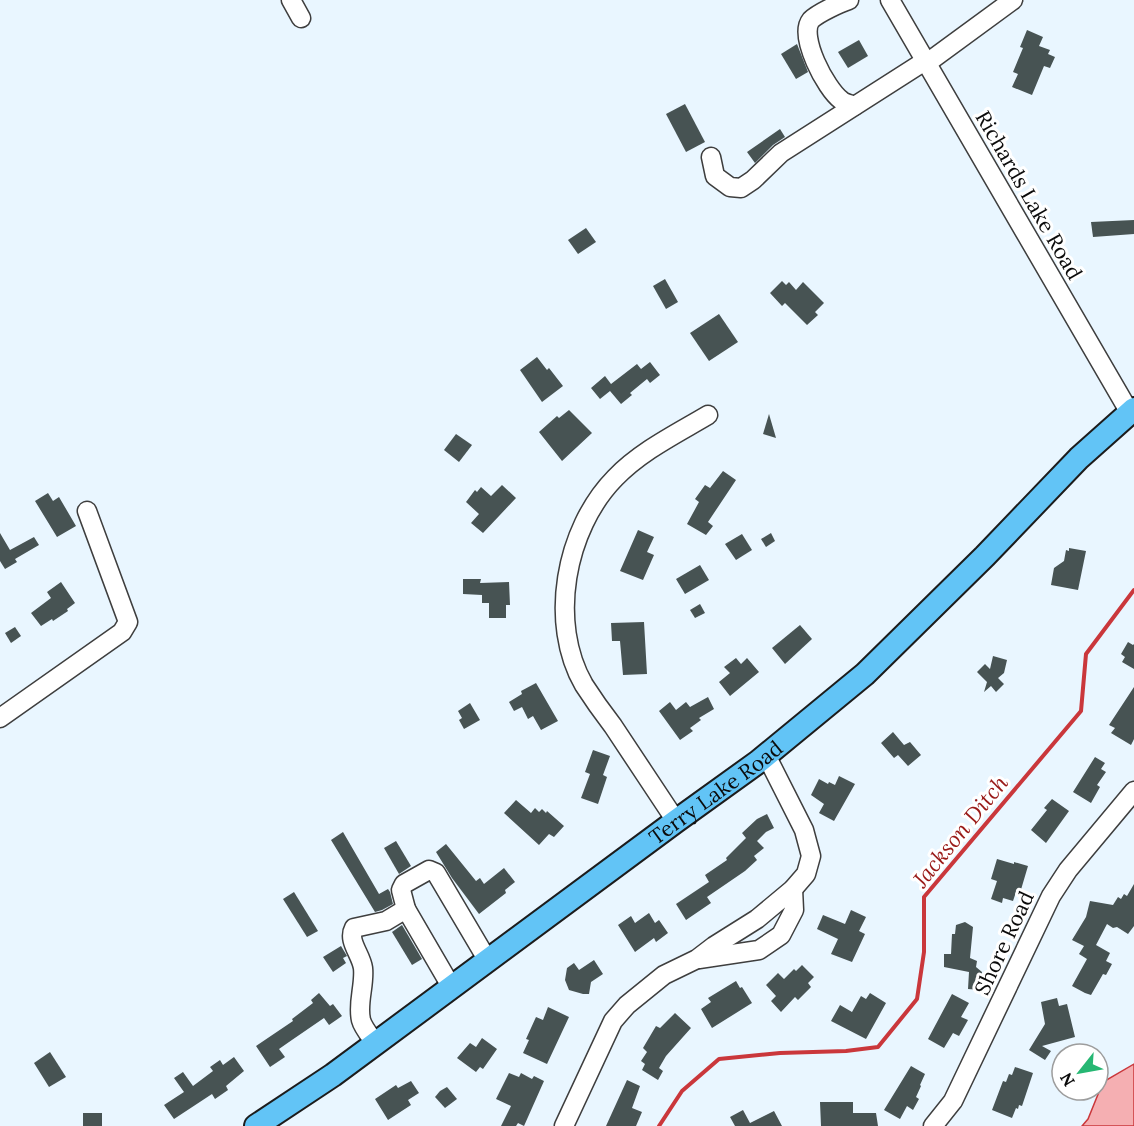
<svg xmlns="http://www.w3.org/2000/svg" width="1134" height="1126" font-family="Lora,serif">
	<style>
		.water { fill: #f5afb2; stroke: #ca373b; stroke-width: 1.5 }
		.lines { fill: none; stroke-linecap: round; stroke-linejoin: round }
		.stream { stroke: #ca373b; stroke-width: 4 }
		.building { fill: #475353 }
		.minor-casing { stroke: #3e3e3e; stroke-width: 21 }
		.major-casing { stroke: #1c1c1c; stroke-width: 26 }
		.minor { stroke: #fff; stroke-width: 18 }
		.major { stroke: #62c4f6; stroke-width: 22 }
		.labels { text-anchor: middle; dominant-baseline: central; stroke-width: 6; stroke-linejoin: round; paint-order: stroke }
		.street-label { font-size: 21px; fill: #0b0b0b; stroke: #fff }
		.water-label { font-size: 22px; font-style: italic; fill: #991a18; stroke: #fff }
	</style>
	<rect width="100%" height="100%" fill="#e9f6ff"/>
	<polygon class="water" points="1134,1064 1134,1126 1082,1126 1088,1119 1103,1082"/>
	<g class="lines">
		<polyline class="stream" points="659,1126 682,1091 719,1059 780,1053 846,1051 878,1047 917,999 924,952 924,897 1081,711 1086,654 1134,590"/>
	</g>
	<g class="building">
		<polygon points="1027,30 1043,37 1039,46 1050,50 1048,54 1055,57 1050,68 1044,66 1032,95 1012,87 1018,74 1013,72 1023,48 1020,47"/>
		<polygon points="859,40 868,56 848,68 838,52"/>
		<polygon points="797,44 808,72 796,79 781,54"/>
		<polygon points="685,104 705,142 686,152 666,114"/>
		<polygon points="780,129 785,137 773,145 755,163 747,152"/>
		<polygon points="1134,220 1134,234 1093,237 1091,222"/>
		<polygon points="586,228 596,242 578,254 568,240"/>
		<polygon points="665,279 678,302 666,309 653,286"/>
		<polygon points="782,281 786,285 789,282 796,290 803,282 824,303 815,312 818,315 807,325 785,303 782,306 770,293"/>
		<polygon points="719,314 738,342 709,361 690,333"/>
		<polygon points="537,357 547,370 549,368 563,386 542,402 520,370"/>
		<polygon points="650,362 660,375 650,383 647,379 630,393 632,395 621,404 610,391 600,399 591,388 605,376 611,384 637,364 641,369"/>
		<polygon points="569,410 592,433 562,461 539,432 557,416 559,418"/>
		<polygon points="769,414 776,438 763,434"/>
		<polygon points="456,434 472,445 459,462 444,450"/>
		<polygon points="723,471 736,480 708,522 713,526 706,535 687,524 699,502 695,499 705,485 710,488"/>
		<polygon points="502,485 516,498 483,533 471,523 479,514 466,502 475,490 477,492 481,487 491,496"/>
		<polygon points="48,493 53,501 59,497 76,526 57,537 35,501"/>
		<polygon points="638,530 654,537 647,552 654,555 643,580 620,571"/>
		<polygon points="0,533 10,550 34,537 39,545 15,559 17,562 5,569 0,561"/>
		<polygon points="771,533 775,541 766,547 761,539"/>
		<polygon points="742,534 752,550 736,560 725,544"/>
		<polygon points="1069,548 1086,551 1078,590 1051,585 1054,568 1064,561 1066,550 1069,551"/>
		<polygon points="700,565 709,580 685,594 676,579"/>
		<polygon points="463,579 481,579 480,583 509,582 510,605 506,605 506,618 489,618 489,603 482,603 482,595 463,594"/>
		<polygon points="61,582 75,603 67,609 68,611 53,621 52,619 41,626 31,613 51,598 47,592"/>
		<polygon points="700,604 705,613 695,618 690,610"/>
		<polygon points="644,622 647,674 623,675 620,641 612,641 611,623"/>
		<polygon points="800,625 812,639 785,664 772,648"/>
		<polygon points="15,627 21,636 11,643 5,633"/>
		<polygon points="1128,642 1133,645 1134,644 1134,669 1122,662 1125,657 1121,654"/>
		<polygon points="993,656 1007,660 1004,673 998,678 1004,684 996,692 991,686 984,692 987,682 977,672 985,664 990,669"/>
		<polygon points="736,658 741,664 747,658 759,672 730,696 719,682 730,673 724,667"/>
		<polygon points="536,683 558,721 541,730 533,716 528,719 522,707 514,711 509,702 522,694 521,691"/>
		<polygon points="1134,687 1134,739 1131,745 1111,733 1115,728 1109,725"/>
		<polygon points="708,697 714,709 699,718 701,720 690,728 693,731 680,740 659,711 670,702 676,710 686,702 690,707"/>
		<polygon points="470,703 480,720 464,729 459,720 462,718 458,711"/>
		<polygon points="893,732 904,745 910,742 921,755 908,766 898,755 894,758 881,743"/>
		<polygon points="593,750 610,756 603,775 607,777 598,804 581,798 590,774 585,772"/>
		<polygon points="1095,757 1105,763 1101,769 1106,772 1097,785 1100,787 1091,803 1073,792"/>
		<polygon points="839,776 855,784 834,821 819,813 824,804 811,795 819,779 828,784 829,782 835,785"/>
		<polygon points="1052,799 1069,811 1046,843 1031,830 1047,810 1044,808"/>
		<polygon points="516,800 531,813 535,808 539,812 542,809 546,813 547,811 564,826 554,837 549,834 539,845 504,813"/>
		<polygon points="767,814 774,828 766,832 757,841 764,848 754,856 757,860 745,871 707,897 711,903 686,920 676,904 709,882 705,875 727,860 726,858 746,838 742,833 757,819"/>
		<polygon points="343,832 379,894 388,889 390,892 393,904 382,910 375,912 331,840"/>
		<polygon points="396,841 411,866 399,874 384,848"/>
		<polygon points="446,844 476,881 480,878 484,884 504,868 515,882 505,890 506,893 479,914 452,878 436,852"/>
		<polygon points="997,859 1014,864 1014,862 1028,866 1020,893 1016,892 1013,901 1003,898 1002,903 991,899 997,881 991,879"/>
		<polygon points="1134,884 1134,926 1128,934 1117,927 1113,928 1107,924 1096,945 1110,953 1106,961 1112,964 1106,975 1103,974 1091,995 1085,993 1072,986 1087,959 1079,954 1084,946 1072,940 1086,917 1090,901 1113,905 1118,897 1121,899 1124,894 1127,896"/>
		<polygon points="294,892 318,931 307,937 283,899"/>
		<polygon points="851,910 866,917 859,931 865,934 852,962 831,954 838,939 817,929 823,915 845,924"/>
		<polygon points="649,913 655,923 659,920 668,933 656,942 654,938 635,952 618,925 631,916 635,923"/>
		<polygon points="965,922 973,927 970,958 977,961 976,967 982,972 981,990 968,989 969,972 944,967 944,954 951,954 952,934 955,934 956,925"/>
		<polygon points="402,925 422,959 412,965 392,932"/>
		<polygon points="341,946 347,956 343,958 346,963 333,972 323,957"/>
		<polygon points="594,960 603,974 591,982 589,994 583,994 569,990 565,980 567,968 574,963 579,970"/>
		<polygon points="802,965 814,977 808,983 811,987 798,1000 795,997 781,1012 771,1001 776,996 766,985 778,973 784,979 794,969 796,971"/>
		<polygon points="736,981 740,988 742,987 752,1003 712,1028 701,1009 711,1002 708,998"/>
		<polygon points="319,993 330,1006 333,1004 342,1016 329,1025 324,1018 289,1042 279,1049 285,1057 270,1067 256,1046 293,1021 292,1019 313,1003 311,1000"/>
		<polygon points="870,993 886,1003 866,1039 831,1021 840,1005 852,1012 861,996 866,999"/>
		<polygon points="952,994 969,1003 961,1017 968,1020 959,1036 953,1033 944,1048 928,1039"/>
		<polygon points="1057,998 1059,1006 1067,1004 1075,1037 1042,1046 1051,1051 1045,1060 1029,1050 1045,1024 1041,1002"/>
		<polygon points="548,1007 569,1017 547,1064 523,1053 529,1040 526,1039 536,1017 543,1020"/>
		<polygon points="675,1013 691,1028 666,1056 659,1068 663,1071 658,1080 642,1070 645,1064 641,1061 647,1052 643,1048 656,1026 660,1028"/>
		<polygon points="482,1038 497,1049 483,1069 480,1067 476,1072 457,1058 470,1043 476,1047"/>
		<polygon points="50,1052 66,1077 49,1087 34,1063"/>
		<polygon points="234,1057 244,1071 226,1086 228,1090 215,1099 212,1094 174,1119 164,1105 184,1092 174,1078 183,1072 193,1086 213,1071 210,1067 220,1060 223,1065"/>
		<polygon points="911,1066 925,1074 920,1085 921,1086 916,1097 919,1099 913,1110 907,1106 900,1119 884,1110"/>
		<polygon points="1015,1067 1033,1073 1022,1106 1019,1105 1018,1109 1016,1108 1012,1118 992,1110 1003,1081 1006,1082 1009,1074 1012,1075"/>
		<polygon points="509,1073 519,1077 521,1073 532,1079 534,1076 544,1081 524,1126 518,1123 516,1126 501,1126 511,1106 496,1099"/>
		<polygon points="627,1080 640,1086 632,1108 642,1112 636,1126 606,1126"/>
		<polygon points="411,1081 419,1093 408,1100 411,1105 388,1120 375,1099 396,1085 398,1088"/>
		<polygon points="447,1087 457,1099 445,1108 435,1097 440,1091"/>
		<polygon points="820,1102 853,1102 853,1113 876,1113 878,1126 821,1126"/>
		<polygon points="743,1110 750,1123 774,1111 782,1126 735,1126 730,1117"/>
		<rect x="83" y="1113" width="19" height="13"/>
	</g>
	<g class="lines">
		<defs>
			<g id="minor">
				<polyline points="291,0 301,18"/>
				<path d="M849 0C840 3 818 13 811 20 798 36 826 89 841 100 844 103 850 104 854 106"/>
				<polyline points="890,0 1130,413"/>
				<polyline points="927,63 1013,0"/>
				<polyline points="711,157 715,176 730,187 741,188 753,180 781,153 925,61"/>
				<polyline points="0,718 122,632 128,622 87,511"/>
				<path d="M676 821C655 789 634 758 613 726 603 713 593 699 584 685 548 623 565 529 615 478 641 451 676 434 708 415"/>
				<polyline points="699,959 759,950 781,935 794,910 793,889"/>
				<polyline points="452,988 406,909 401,890 404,884 429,870 436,873 488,961"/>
				<path d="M376 1044C371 1037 363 1028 361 1020 357 1003 365 985 363 968 361 954 347 941 354 928L386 921 406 909"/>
				<polyline points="564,1126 613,1021 627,1005 664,975 697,959 714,946 757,919 793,889 806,874 811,856 804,830 766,755"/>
				<polyline points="933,1126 953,1101 1051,896 1068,870 1134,791"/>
			</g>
			<g id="major">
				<path id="s1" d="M256 1126 333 1075 676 821 758 762 865 674 985 556 1079 458 1134 409"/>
			</g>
		</defs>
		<use href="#minor" class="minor-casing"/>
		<use href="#major" class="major-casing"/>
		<use href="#minor" class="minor"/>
		<use href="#major" class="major"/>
	</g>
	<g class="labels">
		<g class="street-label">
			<text transform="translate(1029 195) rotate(60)">Richards Lake Road</text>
			<text stroke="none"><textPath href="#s1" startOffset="568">Terry Lake Road</textPath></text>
			<text transform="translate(1004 943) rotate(-65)">Shore Road</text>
		</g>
		<g class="water-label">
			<text transform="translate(960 831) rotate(-51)">Jackson Ditch</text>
		</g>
	</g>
	<g transform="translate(1080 1072) rotate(239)"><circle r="28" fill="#ffffff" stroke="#9d9d9d" stroke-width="1.5"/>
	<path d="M0-4.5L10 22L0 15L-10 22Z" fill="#26b773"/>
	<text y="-9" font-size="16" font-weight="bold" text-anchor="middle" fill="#0b0b0b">N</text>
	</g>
</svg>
